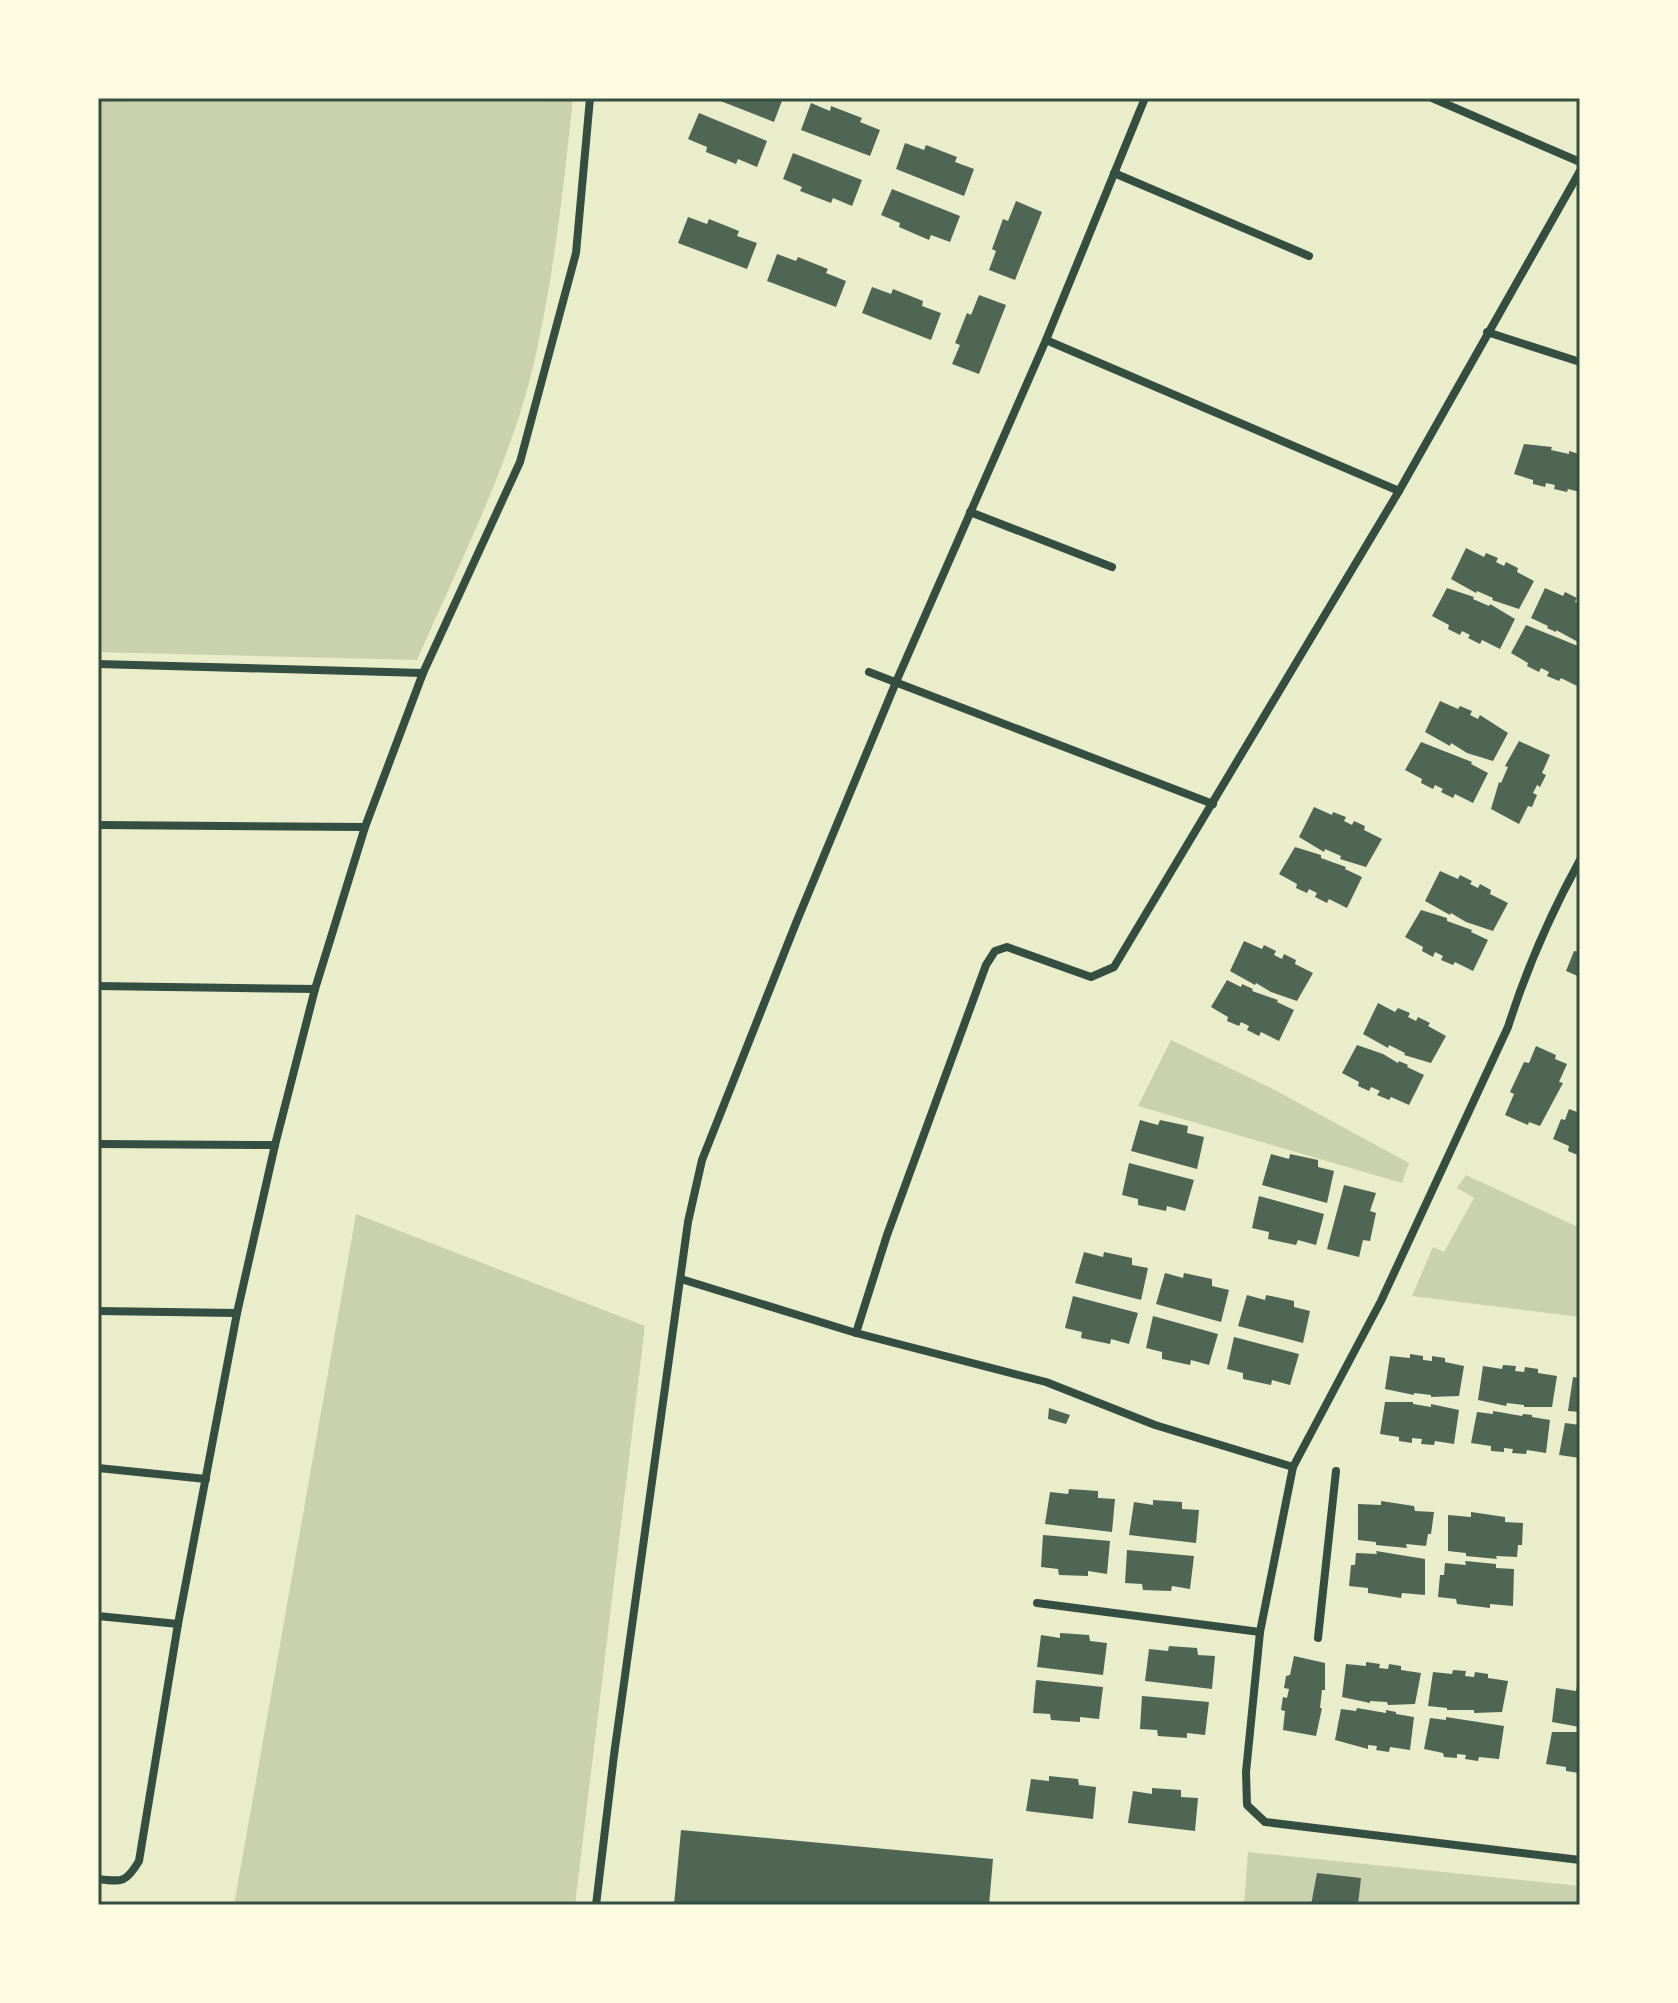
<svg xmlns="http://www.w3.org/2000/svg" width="1678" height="2003" font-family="'IBM Plex Sans',sans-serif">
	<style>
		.green { fill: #cad2ad }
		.building { fill: #4f6655 }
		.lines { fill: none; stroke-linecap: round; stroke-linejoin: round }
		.minor { stroke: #344e41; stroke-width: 8 }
		.neatline { fill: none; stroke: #344e41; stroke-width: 3 }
	</style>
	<rect width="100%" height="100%" fill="#e9edc9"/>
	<g class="green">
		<path d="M98 98H573C563 192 553 287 530 379 504 477 457 568 417 660L98 652Z"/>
		<polygon points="1171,1040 1271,1088 1409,1163 1402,1183 1138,1106"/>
		<polygon points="1466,1175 1580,1228 1580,1317 1412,1296 1433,1247 1444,1252 1474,1198 1457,1188"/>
		<polygon points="356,1214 645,1326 575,1905 234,1905"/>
		<polygon points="1248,1852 1580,1886 1580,1905 1244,1905"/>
	</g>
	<g class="building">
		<polygon points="713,98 783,98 774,122"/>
		<polygon points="811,103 830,111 831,106 862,118 860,122 880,130 870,156 801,130"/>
		<polygon points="699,113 767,141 757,167 738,159 736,164 706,152 707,147 688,139"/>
		<polygon points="905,143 924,150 926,145 957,157 955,162 974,169 964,196 896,169"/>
		<polygon points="793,153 862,180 852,206 833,198 831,203 800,191 802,187 783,179"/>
		<polygon points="892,189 960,216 950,242 931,235 929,240 899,227 900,223 881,215"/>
		<polygon points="1016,201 1042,212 1015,280 989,270 996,251 992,249 1003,219 1008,221"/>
		<polygon points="688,217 707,224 709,219 739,231 737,236 757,243 747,269 678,243"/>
		<polygon points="777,254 796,261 798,257 828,269 826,273 846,281 836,307 767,281"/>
		<polygon points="872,287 891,294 893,289 923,301 922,306 941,313 931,340 862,313"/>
		<polygon points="979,295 1006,305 979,374 952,364 960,345 955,343 967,313 971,315"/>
		<polygon points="1524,444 1552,447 1551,450 1569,454 1569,451 1579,454 1580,492 1568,489 1567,492 1554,489 1555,485 1546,483 1545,487 1533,484 1533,480 1514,474"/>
		<polygon points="1466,548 1484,557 1486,553 1498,558 1496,562 1504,566 1506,562 1518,568 1517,572 1534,581 1519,609 1492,600 1493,598 1477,591 1476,593 1451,579"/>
		<polygon points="1447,588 1474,597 1473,599 1489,606 1490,604 1515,619 1500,649 1482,640 1480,644 1468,638 1470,635 1462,631 1460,635 1448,629 1449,625 1432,616"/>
		<polygon points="1545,588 1563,596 1565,592 1577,598 1575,602 1580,604 1580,643 1556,630 1556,632 1547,628 1548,626 1531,618"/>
		<polygon points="1526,625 1578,646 1580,649 1579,687 1561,678 1559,681 1547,676 1549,672 1541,668 1539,672 1527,666 1528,663 1511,653"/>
		<polygon points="1440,701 1458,709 1460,706 1472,711 1470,715 1478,719 1480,715 1508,733 1493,761 1467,753 1451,743 1450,746 1425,732"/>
		<polygon points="1519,741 1550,755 1542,773 1546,775 1540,787 1537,785 1533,793 1537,795 1532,807 1528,806 1519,824 1491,809 1499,782 1501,783 1508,767 1505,766"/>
		<polygon points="1421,742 1472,762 1471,764 1488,773 1473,803 1455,794 1453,798 1441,792 1443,789 1435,785 1433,789 1421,783 1422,779 1405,770"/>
		<polygon points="1314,807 1332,815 1333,812 1346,817 1344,821 1352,825 1354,821 1365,826 1364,830 1382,839 1366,867 1340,859 1341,856 1325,849 1324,852 1299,837"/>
		<polygon points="1295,847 1321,855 1321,858 1346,867 1345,869 1362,877 1347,908 1329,899 1327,903 1315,897 1317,893 1309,889 1307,893 1296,888 1297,884 1279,874"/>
		<polygon points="1440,871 1458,879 1460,875 1472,881 1470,884 1478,888 1480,884 1491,890 1490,894 1508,903 1493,931 1466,922 1451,913 1450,915 1425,901"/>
		<polygon points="1421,910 1447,918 1447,921 1472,930 1471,932 1488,940 1473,971 1455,962 1453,965 1441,960 1443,956 1435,952 1433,957 1422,951 1423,947 1405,937"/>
		<polygon points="1244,941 1262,949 1264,945 1276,951 1274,955 1282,959 1284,954 1296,960 1295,964 1313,973 1297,1001 1271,992 1256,983 1255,985 1230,971"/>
		<polygon points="1574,951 1580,952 1580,977 1566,971"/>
		<polygon points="1227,980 1241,987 1242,984 1253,989 1252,991 1278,1000 1277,1002 1294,1010 1279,1041 1261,1032 1259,1036 1247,1030 1249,1026 1241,1022 1239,1026 1227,1021 1228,1017 1211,1007"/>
		<polygon points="1378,1003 1395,1012 1398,1008 1410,1013 1408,1017 1416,1021 1418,1017 1430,1023 1428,1026 1446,1036 1431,1063 1404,1055 1405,1053 1389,1045 1388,1048 1363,1034"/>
		<polygon points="1357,1045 1383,1054 1398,1063 1399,1061 1408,1065 1407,1067 1424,1075 1409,1105 1391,1097 1389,1100 1377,1095 1380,1091 1371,1087 1369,1091 1358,1086 1359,1082 1342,1073"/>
		<polygon points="1536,1046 1556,1055 1555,1059 1567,1064 1559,1082 1563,1083 1540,1126 1529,1122 1528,1125 1505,1115 1514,1094 1510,1092 1524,1062 1529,1063"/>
		<polygon points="1569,1109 1580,1113 1580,1156 1568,1151 1569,1146 1553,1139 1561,1119 1565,1120"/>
		<polygon points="1140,1120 1158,1125 1160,1120 1188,1126 1187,1133 1204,1137 1197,1169 1131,1151"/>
		<polygon points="1271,1154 1289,1159 1290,1154 1318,1160 1318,1167 1334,1171 1327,1203 1262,1185"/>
		<polygon points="1129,1163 1194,1180 1185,1211 1167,1206 1166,1211 1138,1205 1138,1199 1122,1195"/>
		<polygon points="1344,1185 1376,1193 1370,1211 1376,1213 1370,1241 1363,1240 1359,1257 1327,1249"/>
		<polygon points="1259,1196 1324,1214 1316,1245 1298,1240 1296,1245 1268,1239 1269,1232 1252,1228"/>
		<polygon points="1084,1252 1103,1257 1104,1252 1132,1258 1132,1265 1148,1268 1141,1300 1075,1283"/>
		<polygon points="1165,1273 1183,1278 1184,1273 1212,1279 1212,1286 1229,1290 1221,1322 1156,1304"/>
		<polygon points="1247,1295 1265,1300 1266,1295 1294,1301 1294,1307 1310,1311 1303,1343 1238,1326"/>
		<polygon points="1073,1296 1138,1313 1129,1344 1111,1339 1110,1344 1081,1338 1082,1332 1065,1328"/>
		<polygon points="1153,1316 1218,1334 1209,1365 1191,1360 1190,1365 1162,1359 1162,1352 1146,1348"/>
		<polygon points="1234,1337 1299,1354 1290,1385 1272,1380 1271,1385 1243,1379 1243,1373 1227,1369"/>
		<polygon points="1410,1354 1423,1356 1423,1360 1432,1361 1432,1356 1445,1358 1445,1362 1464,1366 1459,1396 1431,1397 1431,1395 1414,1393 1414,1395 1385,1389 1390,1356 1410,1358"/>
		<polygon points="1503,1365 1516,1366 1515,1371 1524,1372 1525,1367 1538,1369 1538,1373 1557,1376 1552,1407 1524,1407 1524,1405 1507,1403 1506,1406 1478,1400 1483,1366 1502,1369"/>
		<polygon points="1573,1377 1580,1378 1580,1412 1568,1411"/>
		<polygon points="1385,1402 1413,1402 1413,1404 1431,1407 1431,1404 1459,1410 1454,1444 1435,1441 1434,1445 1421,1444 1422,1439 1412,1438 1412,1443 1399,1441 1399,1437 1380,1434"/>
		<polygon points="1049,1408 1070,1415 1066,1424 1048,1419"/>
		<polygon points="1493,1411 1522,1416 1523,1414 1532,1415 1532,1417 1550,1420 1546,1453 1527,1450 1526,1454 1512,1453 1513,1449 1504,1448 1504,1452 1491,1451 1491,1446 1471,1443 1477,1412 1493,1414"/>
		<polygon points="1565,1423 1580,1425 1580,1458 1559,1455"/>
		<polygon points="1069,1489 1098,1491 1098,1498 1115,1499 1112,1532 1045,1524 1050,1492 1068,1494"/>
		<polygon points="1153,1500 1182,1502 1182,1509 1199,1510 1196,1543 1129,1535 1134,1502 1153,1505"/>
		<polygon points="1381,1501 1414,1506 1415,1511 1434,1512 1431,1534 1428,1534 1426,1546 1406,1544 1407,1548 1376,1545 1376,1542 1358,1540 1358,1504 1381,1505"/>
		<polygon points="1471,1512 1505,1517 1505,1522 1523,1523 1522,1545 1518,1545 1517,1557 1496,1556 1497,1559 1466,1556 1466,1553 1448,1551 1448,1515 1471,1517"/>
		<polygon points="1043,1535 1110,1541 1107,1574 1088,1571 1088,1576 1059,1575 1058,1569 1041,1567"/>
		<polygon points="1127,1550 1194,1556 1190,1589 1172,1586 1171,1591 1143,1590 1142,1584 1125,1583"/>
		<polygon points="1376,1551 1425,1559 1425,1595 1402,1593 1401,1598 1368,1593 1368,1588 1349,1586 1351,1565 1355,1565 1356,1553 1377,1554"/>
		<polygon points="1465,1561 1496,1564 1496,1568 1514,1569 1513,1606 1490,1604 1490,1608 1457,1604 1456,1599 1438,1597 1440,1575 1444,1575 1445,1563 1466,1565"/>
		<polygon points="1060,1633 1089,1635 1090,1641 1107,1643 1103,1675 1037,1667 1041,1635 1060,1638"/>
		<polygon points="1169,1646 1197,1648 1198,1655 1215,1656 1212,1689 1145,1681 1149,1649 1168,1651"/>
		<polygon points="1294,1656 1325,1663 1325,1690 1322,1690 1320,1708 1322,1708 1316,1736 1283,1730 1285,1711 1281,1710 1283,1697 1287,1698 1289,1689 1284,1688 1286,1676 1290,1675"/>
		<polygon points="1366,1662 1380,1664 1379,1668 1388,1669 1389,1664 1401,1666 1401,1670 1421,1673 1415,1704 1388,1705 1387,1702 1370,1701 1370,1703 1342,1697 1346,1664 1366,1666"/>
		<polygon points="1453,1670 1466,1671 1465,1676 1474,1677 1475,1672 1488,1674 1488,1678 1508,1681 1502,1712 1474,1713 1474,1710 1447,1710 1447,1708 1428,1706 1433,1672 1452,1674"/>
		<polygon points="1036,1680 1103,1687 1099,1719 1080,1717 1080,1722 1051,1720 1050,1714 1033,1713"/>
		<polygon points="1577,1686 1580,1687 1580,1727 1552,1722 1556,1688 1576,1691"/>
		<polygon points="1142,1696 1209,1702 1205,1735 1187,1733 1187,1738 1158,1736 1157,1730 1140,1729"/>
		<polygon points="1357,1708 1386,1713 1386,1710 1396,1712 1396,1714 1414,1717 1410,1750 1390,1747 1389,1752 1376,1750 1377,1746 1368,1745 1368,1749 1335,1740 1341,1709 1356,1711"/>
		<polygon points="1446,1717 1504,1726 1499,1759 1479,1757 1478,1761 1465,1759 1466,1755 1457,1754 1457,1758 1444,1757 1443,1753 1424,1749 1430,1718 1446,1720"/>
		<polygon points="1552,1732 1580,1732 1579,1773 1566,1771 1566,1767 1546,1764"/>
		<polygon points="1049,1776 1078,1779 1079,1785 1096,1787 1093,1819 1026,1811 1031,1779 1049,1781"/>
		<polygon points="1152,1788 1181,1790 1181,1797 1198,1798 1195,1831 1128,1823 1133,1791 1152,1794"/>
		<polygon points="681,1830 993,1859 989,1905 674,1905"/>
		<polygon points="1317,1873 1361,1878 1358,1905 1311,1905"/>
	</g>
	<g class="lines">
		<g class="minor">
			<polyline points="1432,98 1580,162"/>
			<polyline points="1114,173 1309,256"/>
			<polyline points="1487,332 1580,362"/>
			<polyline points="1046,340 1399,491"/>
			<polyline points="970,512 1112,567"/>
			<polyline points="98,664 423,673"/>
			<polyline points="869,672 1213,804"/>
			<polyline points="98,825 365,827"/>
			<path d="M1580 860C1551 913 1526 970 1508 1027L1381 1301 1293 1467 1260 1632 1246 1772 1247 1805 1265 1822 1580 1860"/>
			<polyline points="98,986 315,989"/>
			<polyline points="98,1144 275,1145"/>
			<polyline points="681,1279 856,1333 1046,1382 1155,1425 1293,1467"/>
			<polyline points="98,1311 237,1313"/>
			<polyline points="856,1333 887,1235 986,965 995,951 1007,947 1091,977 1114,967 1399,491 1580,171"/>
			<polyline points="98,1468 206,1479"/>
			<polyline points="1037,1603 1260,1632"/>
			<polyline points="98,1616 178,1624"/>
			<polyline points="1318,1638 1336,1471"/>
			<path d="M98 1879C122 1882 126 1883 139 1861L178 1624 237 1313 275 1145 315 989 365 827 423 673 520 462 576 253 590 98"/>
			<polyline points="596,1905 614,1755 688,1222 702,1160 796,923 896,682 1046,340 1145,98"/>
		</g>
	</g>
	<rect width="1678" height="2003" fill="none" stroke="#fefae0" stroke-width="200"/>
	<rect x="100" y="100" width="1478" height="1803" class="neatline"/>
</svg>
